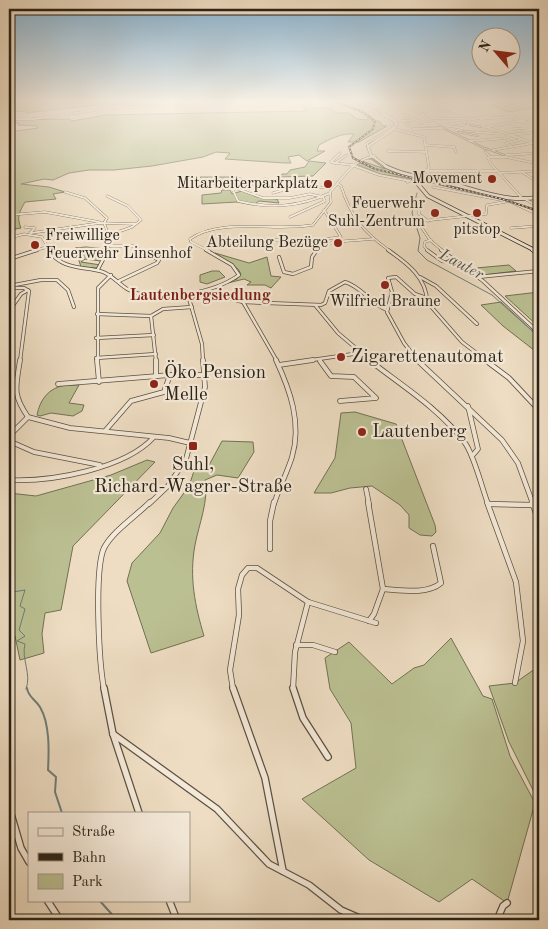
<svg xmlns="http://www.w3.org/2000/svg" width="548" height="929" font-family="'Old Standard TT',serif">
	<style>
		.green { fill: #bbc092; stroke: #727154 }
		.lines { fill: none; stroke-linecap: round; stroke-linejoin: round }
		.stream-far1 { stroke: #6e7d79; stroke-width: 1 }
		.stream { stroke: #6e7d79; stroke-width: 2 }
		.pedestrian-casing { stroke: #5b5142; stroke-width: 2 }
		.minor-far4-casing { stroke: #5b5142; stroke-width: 2.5 }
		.minor-far3-casing { stroke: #5b5142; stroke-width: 4 }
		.minor-far2-casing { stroke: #5b5142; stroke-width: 5.5 }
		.minor-far1-casing { stroke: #5b5142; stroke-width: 6 }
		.minor-casing { stroke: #5b5142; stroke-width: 8 }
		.secondary-far2-casing { stroke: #2a2217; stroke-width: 3 }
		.secondary-far1-casing { stroke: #2a2217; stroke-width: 4.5 }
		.secondary-casing { stroke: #2a2217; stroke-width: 5 }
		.pedestrian { stroke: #f4e9d8; stroke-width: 1 }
		.minor-far4 { stroke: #f4e9d8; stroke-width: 2 }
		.minor-far3 { stroke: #f4e9d8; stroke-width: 2.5 }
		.minor-far2 { stroke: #f4e9d8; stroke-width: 4 }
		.minor-far1 { stroke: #f4e9d8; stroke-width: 4.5 }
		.minor { stroke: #f4e9d8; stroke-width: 5.5 }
		.secondary-far2 { stroke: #f4e9d8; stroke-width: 2.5 }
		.secondary-far1 { stroke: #f4e9d8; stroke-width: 3 }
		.secondary { stroke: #f4e9d8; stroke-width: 4 }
		.rail-casing { stroke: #2a2217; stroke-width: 2 }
		.rail { stroke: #f4e9d8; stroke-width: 1; stroke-dasharray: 2; stroke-linecap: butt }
		.poi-dot { fill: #8f2418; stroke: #f4e9d8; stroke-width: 2 }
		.labels { text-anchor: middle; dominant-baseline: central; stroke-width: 4.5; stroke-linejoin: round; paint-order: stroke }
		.far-poi-label { font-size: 16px; fill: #2a2217; stroke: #f4e9d8; text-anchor: end }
		.far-water-label { font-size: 16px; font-style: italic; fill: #4c5048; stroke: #f4e9d8 }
		.far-neighbourhood-label { font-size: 16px; font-weight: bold; fill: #7a1f14; stroke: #f4e9d8 }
		.poi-label { font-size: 19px; fill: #2a2217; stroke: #f4e9d8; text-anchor: start }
	</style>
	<rect width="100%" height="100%" fill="#eeddc3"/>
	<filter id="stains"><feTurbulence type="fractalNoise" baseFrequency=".004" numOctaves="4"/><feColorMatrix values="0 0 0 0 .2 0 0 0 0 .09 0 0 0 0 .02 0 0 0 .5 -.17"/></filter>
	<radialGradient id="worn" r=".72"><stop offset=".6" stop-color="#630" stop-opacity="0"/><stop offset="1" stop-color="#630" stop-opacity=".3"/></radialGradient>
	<g class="green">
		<polygon points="9,101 152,101 153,102 150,105 95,105 26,113 28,111 9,112"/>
		<polygon points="509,101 539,101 539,107 509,112 491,105"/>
		<path d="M303 103H308L313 108H330L336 113H349L357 119 366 120 370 118 372 121H379L383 126H387L359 142H348L354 134C341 133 330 139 319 145L317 151H325L307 161 299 155 288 157 291 163H285L225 159 230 153 216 152 203 157 152 166 114 170H89L69 173 53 180 44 179 21 184 49 187 65 192 53 194 56 199 25 202C20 211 16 217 21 228L9 230V132L38 128 37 126 18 125 19 123H9V120L69 119 72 121 106 115 307 111 302 106Z"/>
		<polygon points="371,158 385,167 412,179 380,174 356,164 360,163 375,169 360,161 362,161 385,169 371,159 362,159"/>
		<polygon points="309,161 326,163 313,176 279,177 282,174 287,174 290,170 305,167"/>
		<polygon points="200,177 235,177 258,182 265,178 275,181 275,179 294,180 280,188 269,189 253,185 206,184"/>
		<polygon points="222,190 230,190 232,194 242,191 257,197 277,199 279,203 259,201 253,205 237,202 202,204 202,195 221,193"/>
		<polygon points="86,247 105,249 104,253 89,251 86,254 104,257 101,261 85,259 81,262 101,265 97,268 81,267 75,248"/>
		<polygon points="215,253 249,263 267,257 271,276 281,277 271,288 265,285 247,285 251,282 244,279 220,285 237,279 241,274 238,269"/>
		<polygon points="509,265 516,271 483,275 474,271 477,270 476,268"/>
		<polygon points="212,271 219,271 225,277 207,284 200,282 200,275"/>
		<polygon points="539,292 539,327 505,296"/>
		<polygon points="501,302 539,337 539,354 503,326 481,305"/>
		<path d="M65 385H79L69 403 84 405 82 411 73 416 51 413 40 416 37 415C40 399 49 388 65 385Z"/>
		<polygon points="355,412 396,424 435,525 436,532 432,536 420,535 409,528 409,515 400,505 372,486 350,488 331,493 314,493 335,458 341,413"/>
		<path d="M222 441 253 442 254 452 238 478 217 475 205 480C209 500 199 524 195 545 189 577 195 606 204 636L151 653 127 581 132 563 160 533 173 508 189 486 196 465 202 472 207 469Z"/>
		<polygon points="147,460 155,462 73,546 61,610 45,613 42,634 44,653 20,660 15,636 9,638 9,493 36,496 111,475"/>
		<polygon points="451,638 483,696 492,699 510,756 535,803 507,903 472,879 439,902 369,860 302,799 356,768 351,723 330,689 325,658 349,642 392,684 414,668 424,665"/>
		<polygon points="539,666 539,798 538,800 509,742 489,686 515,683"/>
	</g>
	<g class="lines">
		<g class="stream-far1">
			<polyline points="417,193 412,213 420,238 418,251 427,260 492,295 539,337"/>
			<path d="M9 586 13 592 25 590 20 606 25 609 19 630 25 636 17 641 25 644C21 659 32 674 26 689"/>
		</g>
		<g class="stream">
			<path d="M27 688C28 697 35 699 40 707 50 724 49 751 48 770L56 777 55 792 62 813"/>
			<polyline points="99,900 117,920"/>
		</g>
		<defs>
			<g id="pedestrian">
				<polyline points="463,123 466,124"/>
				<polyline points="435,124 484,148 486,152"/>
				<polyline points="470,125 481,127"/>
				<polyline points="463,131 475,132"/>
				<polyline points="458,132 478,136"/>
				<polyline points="485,148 504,155"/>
			</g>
			<g id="minor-far4">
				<polyline points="351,101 396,121"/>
				<polyline points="393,101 416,111 435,124"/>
				<polyline points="414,101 427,109 423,115"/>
				<polyline points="440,101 469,110"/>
				<polyline points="461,101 480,108"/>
				<polyline points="480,101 490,105"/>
				<polyline points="490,101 498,101"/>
				<polyline points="241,103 290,102"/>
				<polyline points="247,105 265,105"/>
				<polyline points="428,107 451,113"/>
				<polyline points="360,111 370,118"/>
				<polyline points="402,114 426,124 435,123"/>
				<polyline points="430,118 474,119 502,114 518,120"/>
				<polyline points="9,119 33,119 104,109 238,101"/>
				<polyline points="480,119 510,117"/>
				<polyline points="402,121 414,120"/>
				<polyline points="402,121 409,125"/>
				<polyline points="520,121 529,123"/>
				<polyline points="420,126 438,125"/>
				<polyline points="449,126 447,125 470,121"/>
				<polyline points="449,126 463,128 455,131"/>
				<polyline points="486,127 539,117"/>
				<polyline points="486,127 534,143"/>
				<polyline points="394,129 424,137 429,168 427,177"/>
				<polyline points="413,129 442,128"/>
				<polyline points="520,131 513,129 526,128"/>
				<polyline points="476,132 500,134"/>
				<polyline points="509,135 539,132"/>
				<polyline points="470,141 507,138 510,135"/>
				<polyline points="425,145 454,147 456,152"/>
				<polyline points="511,146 506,143 520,140"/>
				<polyline points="368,147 367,143 393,128 390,121"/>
				<polyline points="493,150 539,142"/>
				<polyline points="388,151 426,152"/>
				<polyline points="486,152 490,157 488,158 491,164 521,197 539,207"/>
				<polyline points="507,155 539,153"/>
				<polyline points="490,157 506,157 539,164"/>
				<polyline points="335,163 352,165"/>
				<polyline points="335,163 331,162 340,153"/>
				<polyline points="335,163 347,155"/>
				<polyline points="352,165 379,175 410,181 407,182"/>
				<polyline points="426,171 498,171"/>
				<polyline points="522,172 539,183"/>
				<polyline points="500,173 539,171"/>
				<polyline points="428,175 438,179"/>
				<polyline points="421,176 427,169"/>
				<polyline points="258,183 297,184"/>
				<path d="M338 184 341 186C351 217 363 232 390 251"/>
				<polyline points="201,185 238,189 263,198 290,198 310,194 323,197"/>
				<polyline points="433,187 511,202 539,215"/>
				<path d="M232 188 238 201C271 209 299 207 330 193"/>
				<polyline points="65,192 85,198 107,218 104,223"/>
				<polyline points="273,193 297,186 332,188"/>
				<polyline points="107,196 128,206 141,220 132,227 109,235"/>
				<polyline points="419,204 419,214 428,221"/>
				<polyline points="324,210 341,237 326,239"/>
				<polyline points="9,215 45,212 99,222"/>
				<polyline points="290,217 325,201 323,197"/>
				<polyline points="104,223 109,236 108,251"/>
				<polyline points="25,227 35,228 30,233"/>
				<polyline points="511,228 539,226"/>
				<polyline points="31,233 100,223 135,224"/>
				<polyline points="9,238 24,234 42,237 50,251"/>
				<polyline points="235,239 328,241"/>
				<polyline points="110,246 134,246 144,251"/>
				<polyline points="33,251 47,247"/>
				<path d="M209 251 191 242 190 239C220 217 276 232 313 225L331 202 330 192C344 177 353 159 375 156"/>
				<polyline points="316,251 333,242 373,239"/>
				<polyline points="428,251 424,246 425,242 431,240"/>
				<polyline points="443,251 430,240 420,225 422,221 486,214 487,205 505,202"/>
			</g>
			<g id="minor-far3">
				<path d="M49 250C60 269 83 267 100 271 111 273 119 285 129 290 157 304 214 293 239 275L232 265 206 250"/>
				<path d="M388 250C407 263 427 278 427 302L462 342 487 361"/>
				<polyline points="427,250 442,261 456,262"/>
				<polyline points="441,250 483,281 539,333"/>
				<polyline points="279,257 284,272 293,274 311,267 312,257 317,250"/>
				<polyline points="9,259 37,250"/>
				<polyline points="98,269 108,250"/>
				<polyline points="420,277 436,286 477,324"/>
				<polyline points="478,277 539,271"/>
				<polyline points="119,281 157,263 159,260 141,250"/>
				<polyline points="9,286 41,280 57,280 68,290 74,307"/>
				<polyline points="9,288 24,288 29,291 20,361"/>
				<path d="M201 291 243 302 321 305 325 303 329 291 345 282C362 287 371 304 387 310"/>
				<polyline points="188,295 202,344 203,361"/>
				<polyline points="243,302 277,361"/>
				<polyline points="315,305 338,333 371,361"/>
				<polyline points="9,311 21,294 28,290"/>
				<polyline points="97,314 151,316 163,309 192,307"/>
				<polyline points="151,316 156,361"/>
				<polyline points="96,338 154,335"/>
				<polyline points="96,358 156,354"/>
				<polyline points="98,361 98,288 111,275"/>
				<polyline points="305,361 360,353"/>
				<polyline points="418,361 404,343 387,312 392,292 388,278 396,277 415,294 426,298"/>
			</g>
			<g id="minor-far2">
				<path d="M20 360C16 387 12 394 28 417L70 428 169 438 190 443"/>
				<polyline points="97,360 99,382"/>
				<polyline points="156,360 156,376"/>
				<path d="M369 360C401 385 440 409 465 443 474 455 482 488 488 504"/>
				<polyline points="417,360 502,440 518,463 533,504"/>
				<polyline points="485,360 509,378 539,410"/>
				<polyline points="320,361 331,376 354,377 376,398 340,401"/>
				<polyline points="279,365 313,360"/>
				<polyline points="58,384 170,375 204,375"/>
				<polyline points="468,406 478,449 472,456"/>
				<polyline points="105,431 131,401 164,392 170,375"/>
				<polyline points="9,436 28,417"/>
				<polyline points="9,441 34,452 100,465"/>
				<path d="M9 480C51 482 125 469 154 437"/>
				<polyline points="366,489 369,504"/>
				<polyline points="149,504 168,486 186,459 205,387 203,360"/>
				<path d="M274 504C279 488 287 473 292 457 302 423 290 390 276 360"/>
			</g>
			<g id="minor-far1">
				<polyline points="368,502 383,589 374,614 369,621"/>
				<polyline points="487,502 516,582 523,641 515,683"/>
				<polyline points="532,502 539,522"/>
				<polyline points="489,504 532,505"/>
				<polyline points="270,549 270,521 274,502"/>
				<path d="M383 589C400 590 427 595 441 583L433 546"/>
				<polyline points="296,645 313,645 335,652"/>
				<path d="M104 689C99 663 94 570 104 548 113 531 136 516 150 502"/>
				<polyline points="233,689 230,670 239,615 238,589 242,575 248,568 257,568 308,602 376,623"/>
				<polyline points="293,689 295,652 308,602"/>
			</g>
			<g id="minor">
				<polyline points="104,688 113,734 139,813"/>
				<polyline points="233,688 265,778 283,871"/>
				<polyline points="293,688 303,718 328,757"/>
				<polyline points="113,734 217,809 269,864 309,885 341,910 364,920"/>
				<polyline points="9,807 21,848 29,862"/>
				<polyline points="47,900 60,920"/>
				<polyline points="169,900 177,920"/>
				<polyline points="497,920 503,906 507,903"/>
			</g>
			<path id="secondary-far2" d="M357 101 377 108 397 123C393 134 376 138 368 147L371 155 387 167"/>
			<g id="secondary-far1">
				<path d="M385 166C405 176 429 179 452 184 481 191 509 203 539 197"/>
				<polyline points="412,177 428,196 536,251"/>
			</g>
			<polyline id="secondary" points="533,250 539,253"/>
		</defs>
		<use href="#pedestrian" class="pedestrian-casing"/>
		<use href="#minor-far4" class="minor-far4-casing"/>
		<use href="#minor-far3" class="minor-far3-casing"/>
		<use href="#minor-far2" class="minor-far2-casing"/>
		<use href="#minor-far1" class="minor-far1-casing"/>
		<use href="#minor" class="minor-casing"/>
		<use href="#secondary-far2" class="secondary-far2-casing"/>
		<use href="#secondary-far1" class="secondary-far1-casing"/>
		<use href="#secondary" class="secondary-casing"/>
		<use href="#pedestrian" class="pedestrian"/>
		<use href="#minor-far4" class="minor-far4"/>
		<use href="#minor-far3" class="minor-far3"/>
		<use href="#minor-far2" class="minor-far2"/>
		<use href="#minor-far1" class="minor-far1"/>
		<use href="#minor" class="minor"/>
		<use href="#secondary-far2" class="secondary-far2"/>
		<use href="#secondary-far1" class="secondary-far1"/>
		<use href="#secondary" class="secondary"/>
		<defs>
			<polyline id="rail" points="334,101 363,112 375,121 373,129 349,147 353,158 375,169 502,199 539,211"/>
		</defs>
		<use href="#rail" class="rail-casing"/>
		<use href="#rail" class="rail"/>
	</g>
	<linearGradient id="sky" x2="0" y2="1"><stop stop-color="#89b6d6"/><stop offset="0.44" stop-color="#f7f0e4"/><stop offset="1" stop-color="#f7f0e4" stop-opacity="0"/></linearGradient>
	<rect width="548" height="231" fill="url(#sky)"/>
	<g class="poi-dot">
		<circle cx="492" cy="179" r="5"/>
		<circle cx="328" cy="184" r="5"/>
		<circle cx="435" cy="213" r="5"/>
		<circle cx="477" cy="213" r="5"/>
		<circle cx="338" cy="243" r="5"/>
		<circle cx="35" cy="245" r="5"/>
		<circle cx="385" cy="285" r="5"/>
		<circle cx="341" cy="357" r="5"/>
		<circle cx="154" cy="384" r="5"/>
		<circle cx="362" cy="432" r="5"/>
		<rect x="188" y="441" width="10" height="10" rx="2.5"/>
	</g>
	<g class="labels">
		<g class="far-poi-label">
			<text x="482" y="179">Movement</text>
			<text x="318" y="184">Mitarbeiterparkplatz</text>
			<text x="425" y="204">Feuerwehr<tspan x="425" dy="18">Suhl-Zentrum</tspan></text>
			<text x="477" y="230" text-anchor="middle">pitstop</text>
			<text x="45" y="236" text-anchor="start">Freiwillige<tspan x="45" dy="18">Feuerwehr Linsenhof</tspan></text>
			<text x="328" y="243">Abteilung Bezüge</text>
			<text x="385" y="302" text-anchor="middle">Wilfried Braune</text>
		</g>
		<g class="far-water-label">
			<text transform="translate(461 265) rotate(28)">Lauter</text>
		</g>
		<g class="far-neighbourhood-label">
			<text x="200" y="296">Lautenbergsiedlung</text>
		</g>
		<g class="poi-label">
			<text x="351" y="357">Zigarettenautomat</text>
			<text x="164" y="373">Öko Pension<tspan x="164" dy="22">Melle</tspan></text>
			<text x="372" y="432">Lautenberg</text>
			<text x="193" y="465" text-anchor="middle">Suhl,<tspan x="193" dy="22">Richard-Wagner-Straße</tspan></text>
		</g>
	</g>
	<rect width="548" height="929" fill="none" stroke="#eeddc3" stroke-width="30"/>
	<rect x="10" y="10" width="528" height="909" fill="none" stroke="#2a2217" stroke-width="2.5"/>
	<rect x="15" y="15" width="518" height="899" fill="none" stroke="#2a2217"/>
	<rect x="28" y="812" width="162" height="90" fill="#f4e9d8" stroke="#a3998b"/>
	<rect x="38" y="828" width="25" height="8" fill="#f4e9d8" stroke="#a3998b"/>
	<text x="72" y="836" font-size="15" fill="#2a2217">Straße</text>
	<rect x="38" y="853" width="25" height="8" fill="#2a2217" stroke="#a3998b"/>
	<text x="72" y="862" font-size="15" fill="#2a2217">Bahn</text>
	<rect x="38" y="874" width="25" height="15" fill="#bbc092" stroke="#a3998b"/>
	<text x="72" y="886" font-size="15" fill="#2a2217">Park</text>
	<g transform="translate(496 52) rotate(298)"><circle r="24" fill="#f4e9d8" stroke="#a3998b"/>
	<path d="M0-4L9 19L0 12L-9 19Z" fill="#8f2418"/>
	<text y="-8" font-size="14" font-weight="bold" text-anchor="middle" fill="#2a2217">N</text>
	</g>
	<rect width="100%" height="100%" filter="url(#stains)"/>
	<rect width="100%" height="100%" fill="url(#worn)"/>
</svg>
